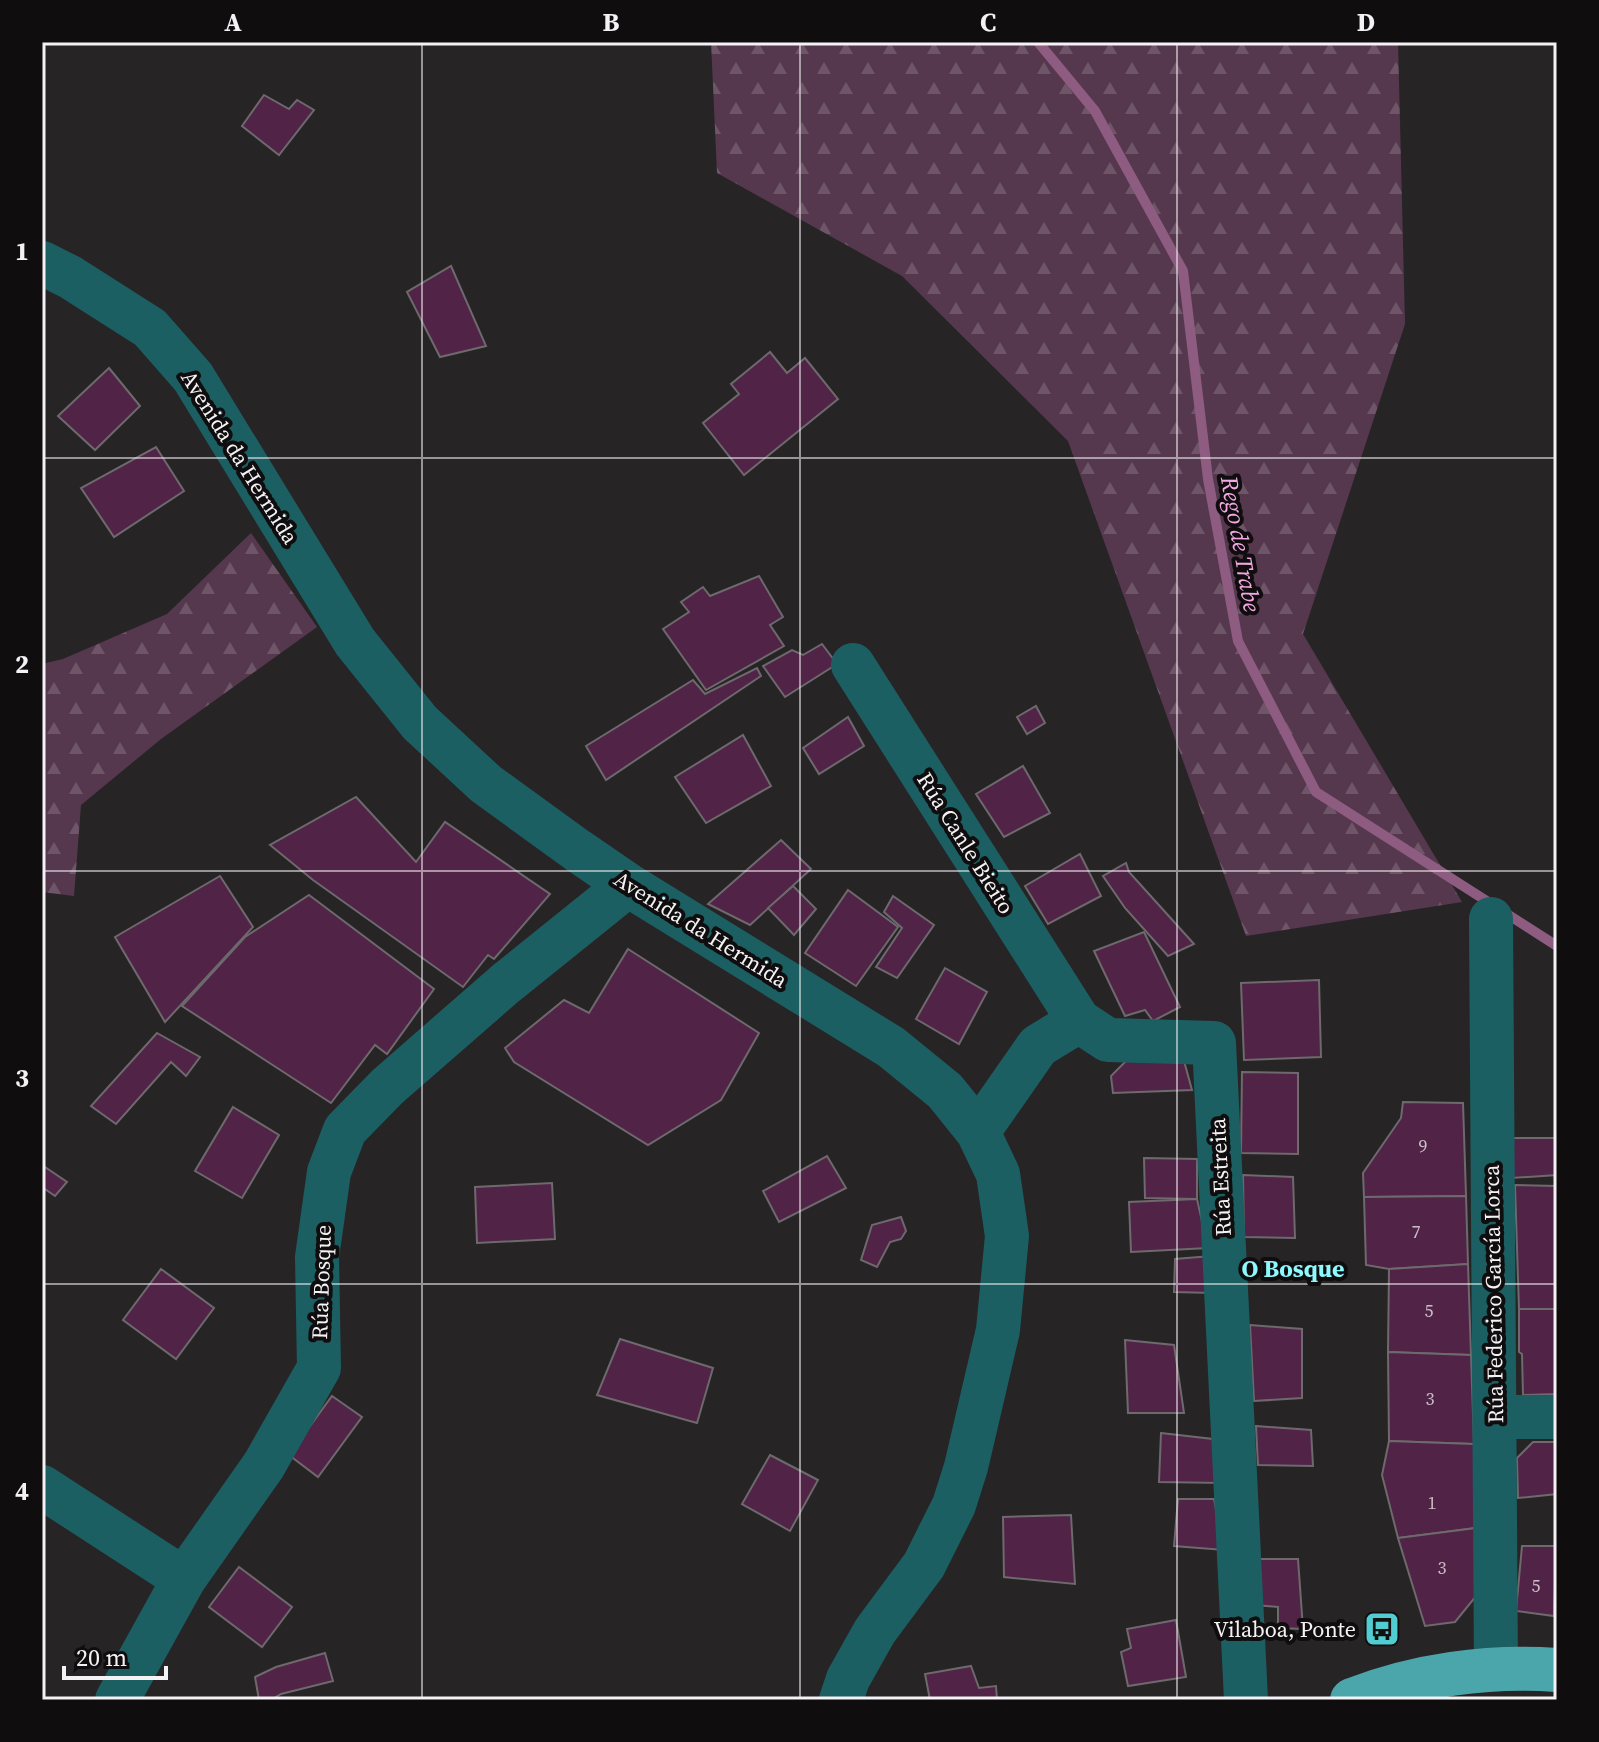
<svg xmlns="http://www.w3.org/2000/svg" width="1599" height="1742" font-family="'Source Serif 4',serif">
	<style>
		.forest { fill: url(#forest-firs) }
		.lines { fill: none; stroke-linecap: round; stroke-linejoin: round }
		.stream { stroke: #8e5b81; stroke-width: 10 }
		.building { fill: #502347; stroke: #6d696c; stroke-width: 2 }
		.minor { stroke: #1c5f62; stroke-width: 44 }
		.highway { stroke: #4aa6aa; stroke-width: 44 }
		.grid { fill: none; stroke: #f4f2f4; stroke-width: 2; stroke-opacity: 0.55 }
		.labels { text-anchor: middle; dominant-baseline: central; stroke-width: 8; stroke-linejoin: round; paint-order: stroke }
		.number-label { font-size: 18px; fill: #cbbec9 }
		.street-label { font-size: 22px; fill: #f4f2f4; stroke: #0f0d0e }
		.poi-label { font-size: 22px; fill: #f4f2f4; stroke: #0f0d0e; text-anchor: end }
		.water-label { font-size: 24px; font-style: italic; fill: #f4a8e2; stroke: #0f0d0e }
		.neighbourhood-label { font-size: 24px; font-weight: bold; fill: #8df8fd; stroke: #0f0d0e }
		.neatline { fill: none; stroke: #f4f2f4; stroke-width: 3 }
		.grid-label { font-size: 26px; text-anchor: middle; font-weight: bold; fill: #f4f2f4 }
	</style>
	<defs>
		<pattern id="forest-firs" width="22" height="20" patternUnits="userSpaceOnUse" patternTransform="scale(2)"><rect width="22" height="20" fill="#56384e"/><path d="M5 1l3.5 6h-7zM16 11l3.5 6h-7z" fill="#6f5568"/></pattern>
	</defs>
	<rect width="100%" height="100%" fill="#272426"/>
	<g class="forest">
		<polygon points="711,42 1398,42 1405,324 1303,634 1462,902 1246,936 1068,441 902,276 717,173"/>
		<polygon points="251,533 317,627 161,739 81,805 74,896 42,892 42,664 63,659 167,614"/>
	</g>
	<g class="lines">
		<polyline class="stream" points="1038,42 1095,111 1183,271 1208,479 1238,641 1316,792 1557,946"/>
	</g>
	<g class="building">
		<polygon points="264,95 289,109 297,100 314,110 279,155 242,126"/>
		<polygon points="451,266 486,346 440,357 407,292"/>
		<polygon points="770,352 787,373 805,358 838,399 744,475 703,423 739,394 731,384"/>
		<polygon points="109,368 140,406 95,450 58,416"/>
		<polygon points="156,447 184,491 114,537 81,488"/>
		<polygon points="759,576 783,617 770,625 784,646 706,690 663,629 689,612 681,602 703,587 710,596"/>
		<polygon points="822,644 837,664 785,697 763,666 792,650 803,655"/>
		<polygon points="757,668 761,676 606,780 586,746 693,680 705,694"/>
		<polygon points="1036,706 1045,723 1027,734 1017,717"/>
		<polygon points="848,717 864,746 819,774 803,748"/>
		<polygon points="743,735 771,786 706,823 675,777"/>
		<polygon points="1023,766 1050,813 1004,837 976,794"/>
		<polygon points="356,797 416,862 445,822 550,894 494,959 488,955 463,987 313,880 270,845"/>
		<polygon points="781,840 811,869 750,925 708,904"/>
		<polygon points="1080,854 1101,896 1048,924 1025,886"/>
		<polygon points="1126,863 1129,872 1194,944 1168,956 1125,908 1103,876"/>
		<polygon points="220,876 253,927 165,1022 115,937"/>
		<polygon points="793,886 816,909 794,935 768,908"/>
		<polygon points="848,890 898,927 856,986 805,953"/>
		<polygon points="309,895 434,989 387,1054 375,1045 331,1103 182,1006 245,937"/>
		<polygon points="893,896 934,925 897,978 876,967 902,928 884,912"/>
		<polygon points="1144,932 1180,1007 1153,1021 1145,1010 1125,1016 1094,951"/>
		<polygon points="628,949 759,1033 721,1100 648,1145 514,1062 505,1048 564,1000 589,1013"/>
		<polygon points="945,968 987,992 959,1044 916,1019"/>
		<polygon points="1319,980 1321,1057 1244,1060 1241,983"/>
		<polygon points="157,1033 200,1057 186,1076 171,1062 116,1124 91,1106"/>
		<polygon points="1129,1058 1184,1061 1192,1090 1113,1093 1111,1076"/>
		<polygon points="1242,1072 1298,1073 1298,1154 1241,1153"/>
		<polygon points="1403,1102 1463,1103 1466,1196 1364,1197 1363,1173 1401,1118"/>
		<polygon points="233,1107 279,1135 242,1198 195,1171"/>
		<polygon points="1513,1138 1557,1138 1557,1175 1511,1178"/>
		<polygon points="827,1156 846,1188 779,1222 763,1191"/>
		<polygon points="1144,1158 1197,1159 1197,1199 1145,1198"/>
		<polygon points="42,1165 67,1182 55,1196 42,1187"/>
		<polygon points="1243,1175 1293,1177 1295,1238 1244,1237"/>
		<polygon points="552,1183 555,1239 477,1243 475,1187"/>
		<polygon points="1515,1185 1557,1186 1557,1309 1519,1309"/>
		<polygon points="1466,1196 1468,1264 1389,1269 1366,1265 1364,1197"/>
		<polygon points="1197,1199 1208,1248 1131,1252 1129,1202"/>
		<polygon points="901,1217 906,1231 901,1239 890,1242 877,1267 861,1260 872,1225"/>
		<polygon points="1211,1256 1213,1293 1174,1292 1175,1259"/>
		<polygon points="1468,1264 1471,1355 1388,1352 1389,1269"/>
		<polygon points="161,1269 214,1308 176,1359 123,1320"/>
		<polygon points="1519,1309 1557,1309 1557,1394 1523,1395 1522,1354 1519,1352"/>
		<polygon points="1250,1325 1302,1329 1302,1398 1254,1401"/>
		<polygon points="620,1339 713,1368 697,1423 597,1395"/>
		<polygon points="1125,1340 1174,1345 1184,1413 1128,1413"/>
		<polygon points="1388,1352 1471,1355 1474,1444 1389,1441"/>
		<polygon points="332,1396 362,1417 318,1477 289,1455"/>
		<polygon points="1256,1426 1311,1430 1313,1466 1258,1465"/>
		<polygon points="1161,1433 1213,1439 1223,1483 1159,1482"/>
		<polygon points="1389,1441 1474,1444 1476,1528 1398,1538 1382,1475"/>
		<polygon points="1533,1442 1557,1442 1557,1494 1518,1498 1517,1458"/>
		<polygon points="770,1455 818,1480 790,1531 742,1504"/>
		<polygon points="1178,1499 1214,1499 1224,1550 1174,1546"/>
		<polygon points="1071,1515 1075,1584 1004,1577 1003,1517"/>
		<polygon points="1476,1528 1477,1595 1455,1622 1425,1626 1398,1538"/>
		<polygon points="1522,1546 1557,1546 1554,1616 1516,1611"/>
		<polygon points="1556,1558 1557,1616 1554,1616"/>
		<polygon points="1252,1559 1298,1559 1303,1629 1278,1628 1278,1607 1255,1605"/>
		<polygon points="239,1567 292,1607 262,1647 209,1607"/>
		<polygon points="1176,1620 1186,1677 1128,1686 1121,1652 1131,1648 1127,1629"/>
		<polygon points="325,1653 333,1681 281,1694 271,1700 259,1700 255,1677 276,1667"/>
		<polygon points="971,1666 979,1688 996,1686 997,1700 930,1700 925,1674"/>
	</g>
	<g class="lines">
		<g class="minor">
			<polyline points="42,263 70,277 150,328 193,377 355,642 420,723 486,784 577,850 628,885 891,1047 945,1091 978,1132 998,1174 1007,1236 998,1330 966,1467 954,1505 924,1565 875,1631 848,1679 841,1700"/>
			<polyline points="853,665 1079,1021"/>
			<polyline points="1491,919 1496,1669"/>
			<polyline points="978,1132 1038,1046 1079,1021 1108,1040 1214,1043 1246,1700"/>
			<polyline points="1495,1417 1557,1417"/>
			<polyline points="42,1487 184,1579"/>
			<polyline points="117,1700 184,1579 264,1465 319,1368 317,1257 329,1172 345,1130 387,1087 505,984 628,885"/>
		</g>
		<path class="highway" d="M1352 1700C1416 1675 1488 1665 1557 1670"/>
	</g>
	<path class="grid" d="M422 42V1700M800 42V1700M1177 42V1700M42 458H1557M42 871H1557M42 1284H1557"/>
	<defs>
		<symbol id="bus-square" viewBox="-11 -11 22 22"><rect x="-9" y="-9" width="18" height="18" rx="4" fill="#51ccd1" stroke="#0f0d0e"/><path d="M-5-6H5V4H4V6H2V4H-2V6H-4V4H-5ZM-3.5-4V0h7V-4ZM-3.5 1.2v1.5H-2V1.2ZM2 1.2v1.5H3.5V1.2Z" fill="#111"/></symbol>
	</defs>
	<g fill-rule="evenodd">
		<use href="#bus-square" x="1362" y="1609" width="40" height="40"/>
	</g>
	<g class="labels">
		<g class="number-label">
			<text x="1423" y="1145">9</text>
			<text x="1416" y="1231">7</text>
			<text x="1429" y="1310">5</text>
			<text x="1430" y="1398">3</text>
			<text x="1432" y="1502">1</text>
			<text x="1442" y="1567">3</text>
			<text x="1536" y="1585">5</text>
		</g>
		<g class="street-label">
			<text transform="translate(240 457) rotate(58)">Avenida da Hermida</text>
			<text transform="translate(966 843) rotate(58)">Rúa Canle Bieito</text>
			<text transform="translate(701 929) rotate(32)">Avenida da Hermida</text>
			<text transform="translate(1220 1177) rotate(-93)">Rúa Estreita</text>
			<text transform="translate(321 1282) rotate(-88)">Rúa Bosque</text>
			<text transform="translate(1493 1294) rotate(-91)">Rúa Federico García Lorca</text>
		</g>
		<g class="poi-label">
			<text x="1356" y="1629">Vilaboa, Ponte</text>
		</g>
		<g class="water-label">
			<text transform="translate(1241 544) rotate(80)">Rego de Trabe</text>
		</g>
		<g class="neighbourhood-label">
			<text x="1293" y="1268">O Bosque</text>
		</g>
	</g>
	<rect width="1599" height="1742" fill="none" stroke="#0f0d0e" stroke-width="88"/>
	<path d="M64 1666v12h102v-12" fill="none" stroke="#f4f2f4" stroke-width="4"/>
	<text x="76" y="1666" font-size="24" fill="#f4f2f4" stroke="#0f0d0e" stroke-width="6" paint-order="stroke">20 m</text>
	<rect x="44" y="44" width="1511" height="1654" class="neatline"/>
	<g class="grid-label">
		<text x="233" y="31">A</text>
		<text x="611" y="31">B</text>
		<text x="988" y="31">C</text>
		<text x="1366" y="31">D</text>
		<text x="22" y="260">1</text>
		<text x="22" y="673">2</text>
		<text x="22" y="1087">3</text>
		<text x="22" y="1500">4</text>
	</g>
</svg>
